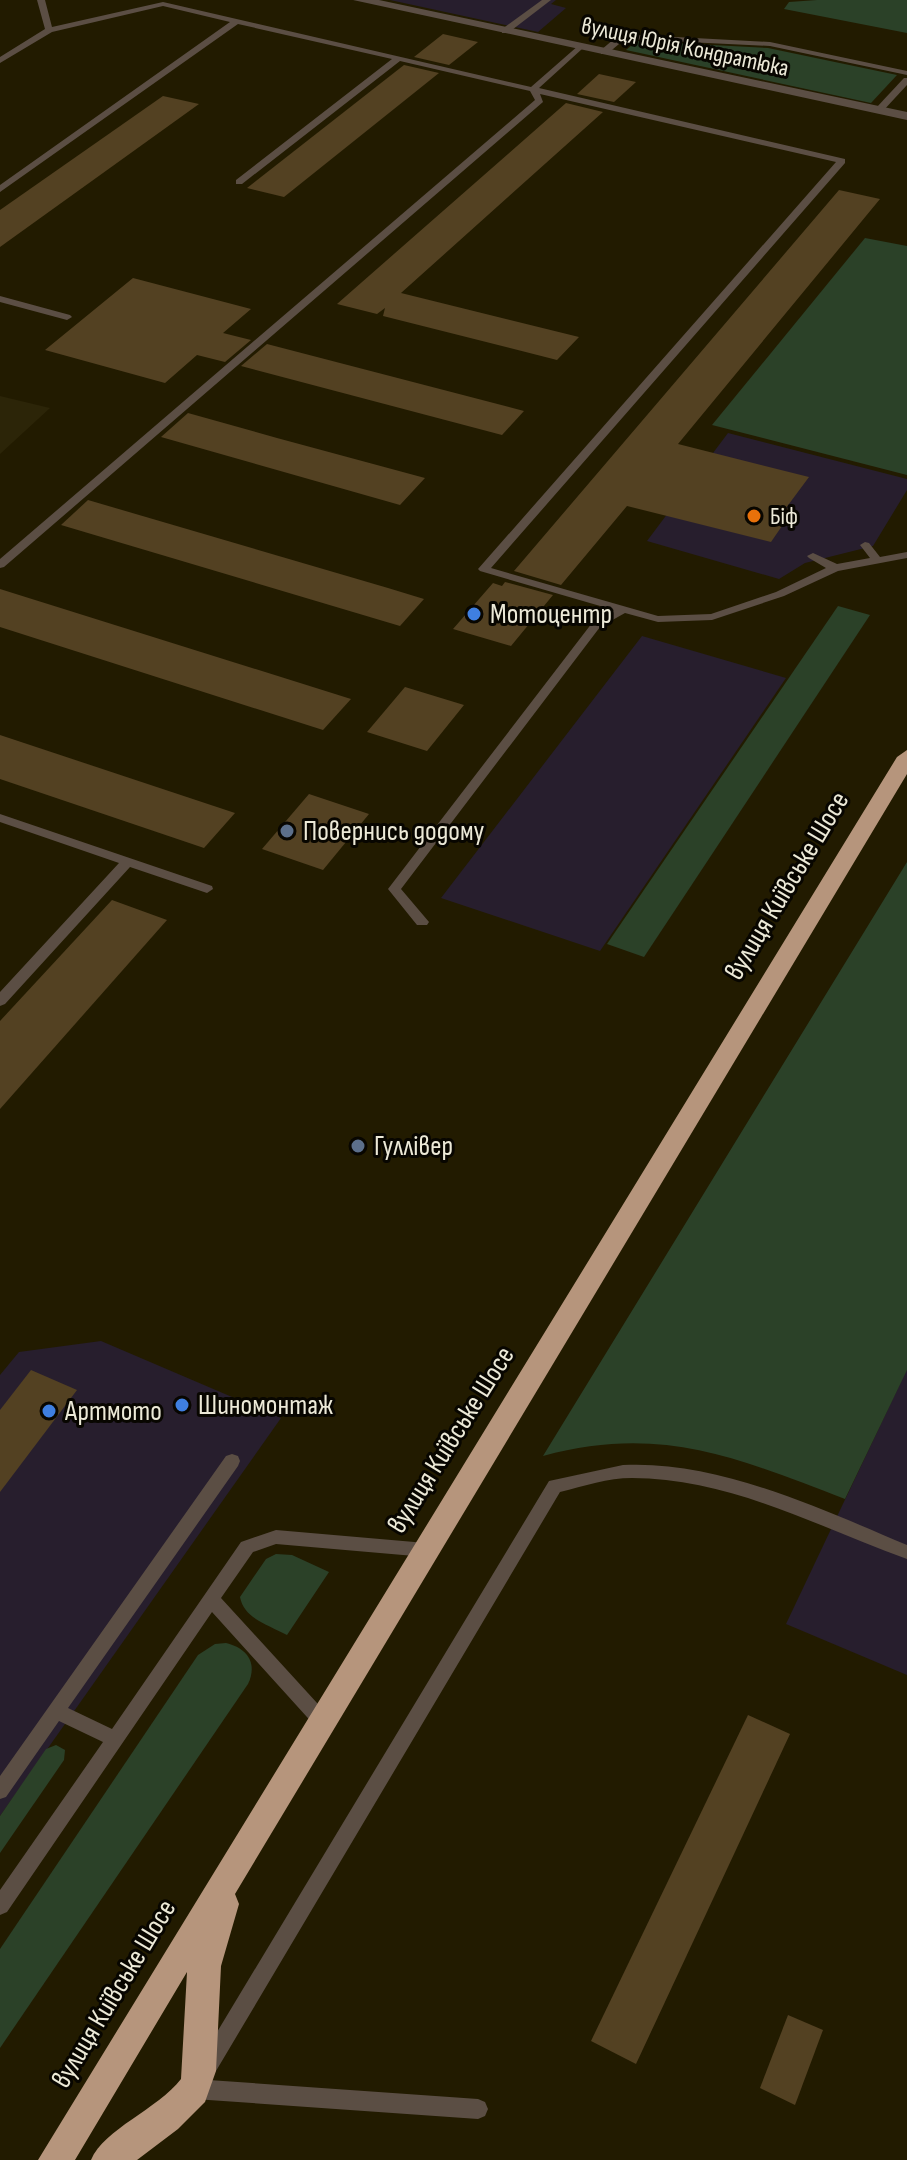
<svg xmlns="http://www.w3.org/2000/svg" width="907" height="2160" font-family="'Sofia Sans Condensed',sans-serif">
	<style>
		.commercial { fill: #271e2d }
		.built { fill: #2c2508 }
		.green { fill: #2b4128 }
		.building { fill: #534122 }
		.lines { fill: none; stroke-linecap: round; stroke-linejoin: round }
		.lane { fill: #5b4e44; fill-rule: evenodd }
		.street { fill: #5b4e44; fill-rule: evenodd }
		.highway { fill: #b6957c; fill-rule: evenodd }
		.food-dot { fill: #e8710a; stroke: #080600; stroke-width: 3 }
		.shop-dot { fill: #3f7fe0; stroke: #080600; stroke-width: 3 }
		.service-dot { fill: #5c6f8a; stroke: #080600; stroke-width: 3 }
		.labels { text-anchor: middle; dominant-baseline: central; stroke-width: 6; stroke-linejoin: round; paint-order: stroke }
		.far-street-label { font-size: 24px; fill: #ece9d7; stroke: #080600 }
		.far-poi-label { font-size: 24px; fill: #ece9d7; stroke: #080600; text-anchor: start }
		.poi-label { font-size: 28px; fill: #ece9d7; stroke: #080600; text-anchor: start }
		.street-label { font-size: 28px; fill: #ece9d7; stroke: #080600 }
	</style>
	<rect width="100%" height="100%" fill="#221b00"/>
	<g class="commercial">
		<polygon points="390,0 556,0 551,4 566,8 538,32"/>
		<polygon points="728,433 907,479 907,490 873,546 805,563 779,579 647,541"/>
		<polygon points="642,636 786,678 600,951 441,898"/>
		<polygon points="101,1341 281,1418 0,1816 0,1375 19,1352"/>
		<polygon points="907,1369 907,1675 786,1624"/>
	</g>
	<polygon class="built" points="0,396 50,408 0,454"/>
	<g class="green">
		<polygon points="817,0 907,0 907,33 784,9 789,2"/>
		<polygon points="637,41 768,48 897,75 871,103 626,50"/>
		<polygon points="865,238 907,246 907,475 712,425"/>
		<polygon points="838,606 870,615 644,957 607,944"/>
		<path d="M907 862V1370L845 1499C737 1458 661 1424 543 1456Z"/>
		<path d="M276 1554 292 1555 329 1572 287 1635C269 1625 244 1619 240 1597L266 1559Z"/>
		<path d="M226 1643C247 1648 258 1663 248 1684L0 2048V1949L198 1655 215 1644Z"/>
		<polygon points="56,1745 65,1750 64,1760 0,1853 0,1816 46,1749"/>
	</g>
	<g class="building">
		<polygon points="443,34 478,42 449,65 414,57"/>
		<polygon points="404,65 439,73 284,197 247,188"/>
		<polygon points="599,74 636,82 614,102 577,94"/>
		<polygon points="163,96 199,104 0,247 0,210"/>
		<polygon points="566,103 603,112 401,293 579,337 557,360 383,316 385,308 377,314 337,304"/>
		<polygon points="839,190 880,199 678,444 809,477 786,508 793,510 771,542 627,506 561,585 514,571"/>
		<polygon points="133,278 251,309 223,333 251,340 225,362 197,355 165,383 45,350"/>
		<polygon points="267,344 524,411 502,435 241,366"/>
		<polygon points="188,413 277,438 425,478 400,505 161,437"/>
		<polygon points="88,500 388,588 424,599 400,626 61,525"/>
		<polygon points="505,582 553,595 511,646 453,629 493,583 502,586"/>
		<polygon points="0,589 351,699 323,730 0,627"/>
		<polygon points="405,687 464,705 427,751 367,732"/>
		<polygon points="0,735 235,813 204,848 0,779"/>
		<polygon points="309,794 369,814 323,870 262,849"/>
		<polygon points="112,900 167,920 0,1109 0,1021"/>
		<polygon points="31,1370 77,1390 0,1492 0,1410"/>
		<polygon points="748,1715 790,1734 636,2064 591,2041"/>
		<polygon points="788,2015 823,2030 795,2105 760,2088"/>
	</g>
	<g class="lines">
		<g class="lane">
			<polygon points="37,0 45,0 52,27 163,2 531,87 579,45 582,45 582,49 539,88 845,159 845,163 491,568 658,616 711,614 776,592 826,568 809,558 807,556 813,553 837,564 870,558 860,545 865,542 869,543 880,557 907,552 907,558 838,571 784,596 712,620 658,622 625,613 600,627 401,889 429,922 427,925 417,925 388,889 592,623 614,610 480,571 478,569 836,162 540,94 543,102 4,567 0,568 0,559 535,100 530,91 400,61 242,184 236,184 236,180 392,59 238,24 0,192 0,185 230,22 163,6 52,32 0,63 0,57 45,29"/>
			<polygon points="542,0 551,0 508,33 502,33 502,29"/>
			<polygon points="620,34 770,42 907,71 907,75 770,46 625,39 607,54 601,54 601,50"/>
			<polygon points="904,78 907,78 907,85 882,112 876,112 876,108"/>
			<polygon points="0,296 70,315 72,317 67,320 0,302"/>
			<polygon points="0,814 212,886 213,889 207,893 130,867 5,1004 0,1006 0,992 119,863 0,822"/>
			<polygon points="232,1454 238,1456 240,1461 238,1466 68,1708 112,1729 241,1542 276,1530 426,1543 432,1545 434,1550 432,1555 426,1557 276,1544 253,1552 221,1598 328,1715 331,1721 328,1727 322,1729 316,1727 212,1612 7,1912 0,1915 0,1890 103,1742 59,1721 6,1797 0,1799 0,1776 226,1456"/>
			<path d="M623 1465C718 1460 821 1509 907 1545V1559C818 1527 730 1478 632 1478 608 1478 584 1486 560 1492L216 2071 209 2074 202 2071 199 2064 202 2057 549 1481Z"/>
			<polygon points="194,2079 478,2099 485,2102 488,2109 485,2116 478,2119 194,2099 187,2096 184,2089 187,2082"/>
		</g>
		<polygon class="street" points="353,0 379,0 907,112 907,120"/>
		<path class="highway" d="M907 750V774L235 1894 239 1904 221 1966 216 2071 205 2102 178 2129 137 2160H91C104 2129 158 2109 181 2079L187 1972 75 2160H38L897 757Z"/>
	</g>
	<circle class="food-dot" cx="754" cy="516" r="8"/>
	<g class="shop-dot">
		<circle cx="474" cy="614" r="8"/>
		<circle cx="182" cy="1405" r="8"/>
		<circle cx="49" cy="1411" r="8"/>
	</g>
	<g class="service-dot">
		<circle cx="287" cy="831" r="8"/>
		<circle cx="358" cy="1146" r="8"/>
	</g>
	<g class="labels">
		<g class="far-street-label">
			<text transform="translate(685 47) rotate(12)">вулиця Юрія Кондратюка</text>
		</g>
		<g class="far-poi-label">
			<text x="770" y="516">Біф</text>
		</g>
		<g class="poi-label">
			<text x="490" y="614">Мотоцентр</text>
			<text x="303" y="831">Повернись додому</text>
			<text x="374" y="1146">Гуллівер</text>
			<text x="198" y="1405">Шиномонтаж</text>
			<text x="65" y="1411">Артмото</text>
		</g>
		<g class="street-label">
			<text transform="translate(787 886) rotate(-59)">вулиця Київське Шосе</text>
			<text transform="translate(451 1440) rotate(-58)">вулиця Київське Шосе</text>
			<text transform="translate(114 1994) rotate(-59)">вулиця Київське Шосе</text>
		</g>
	</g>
</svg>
